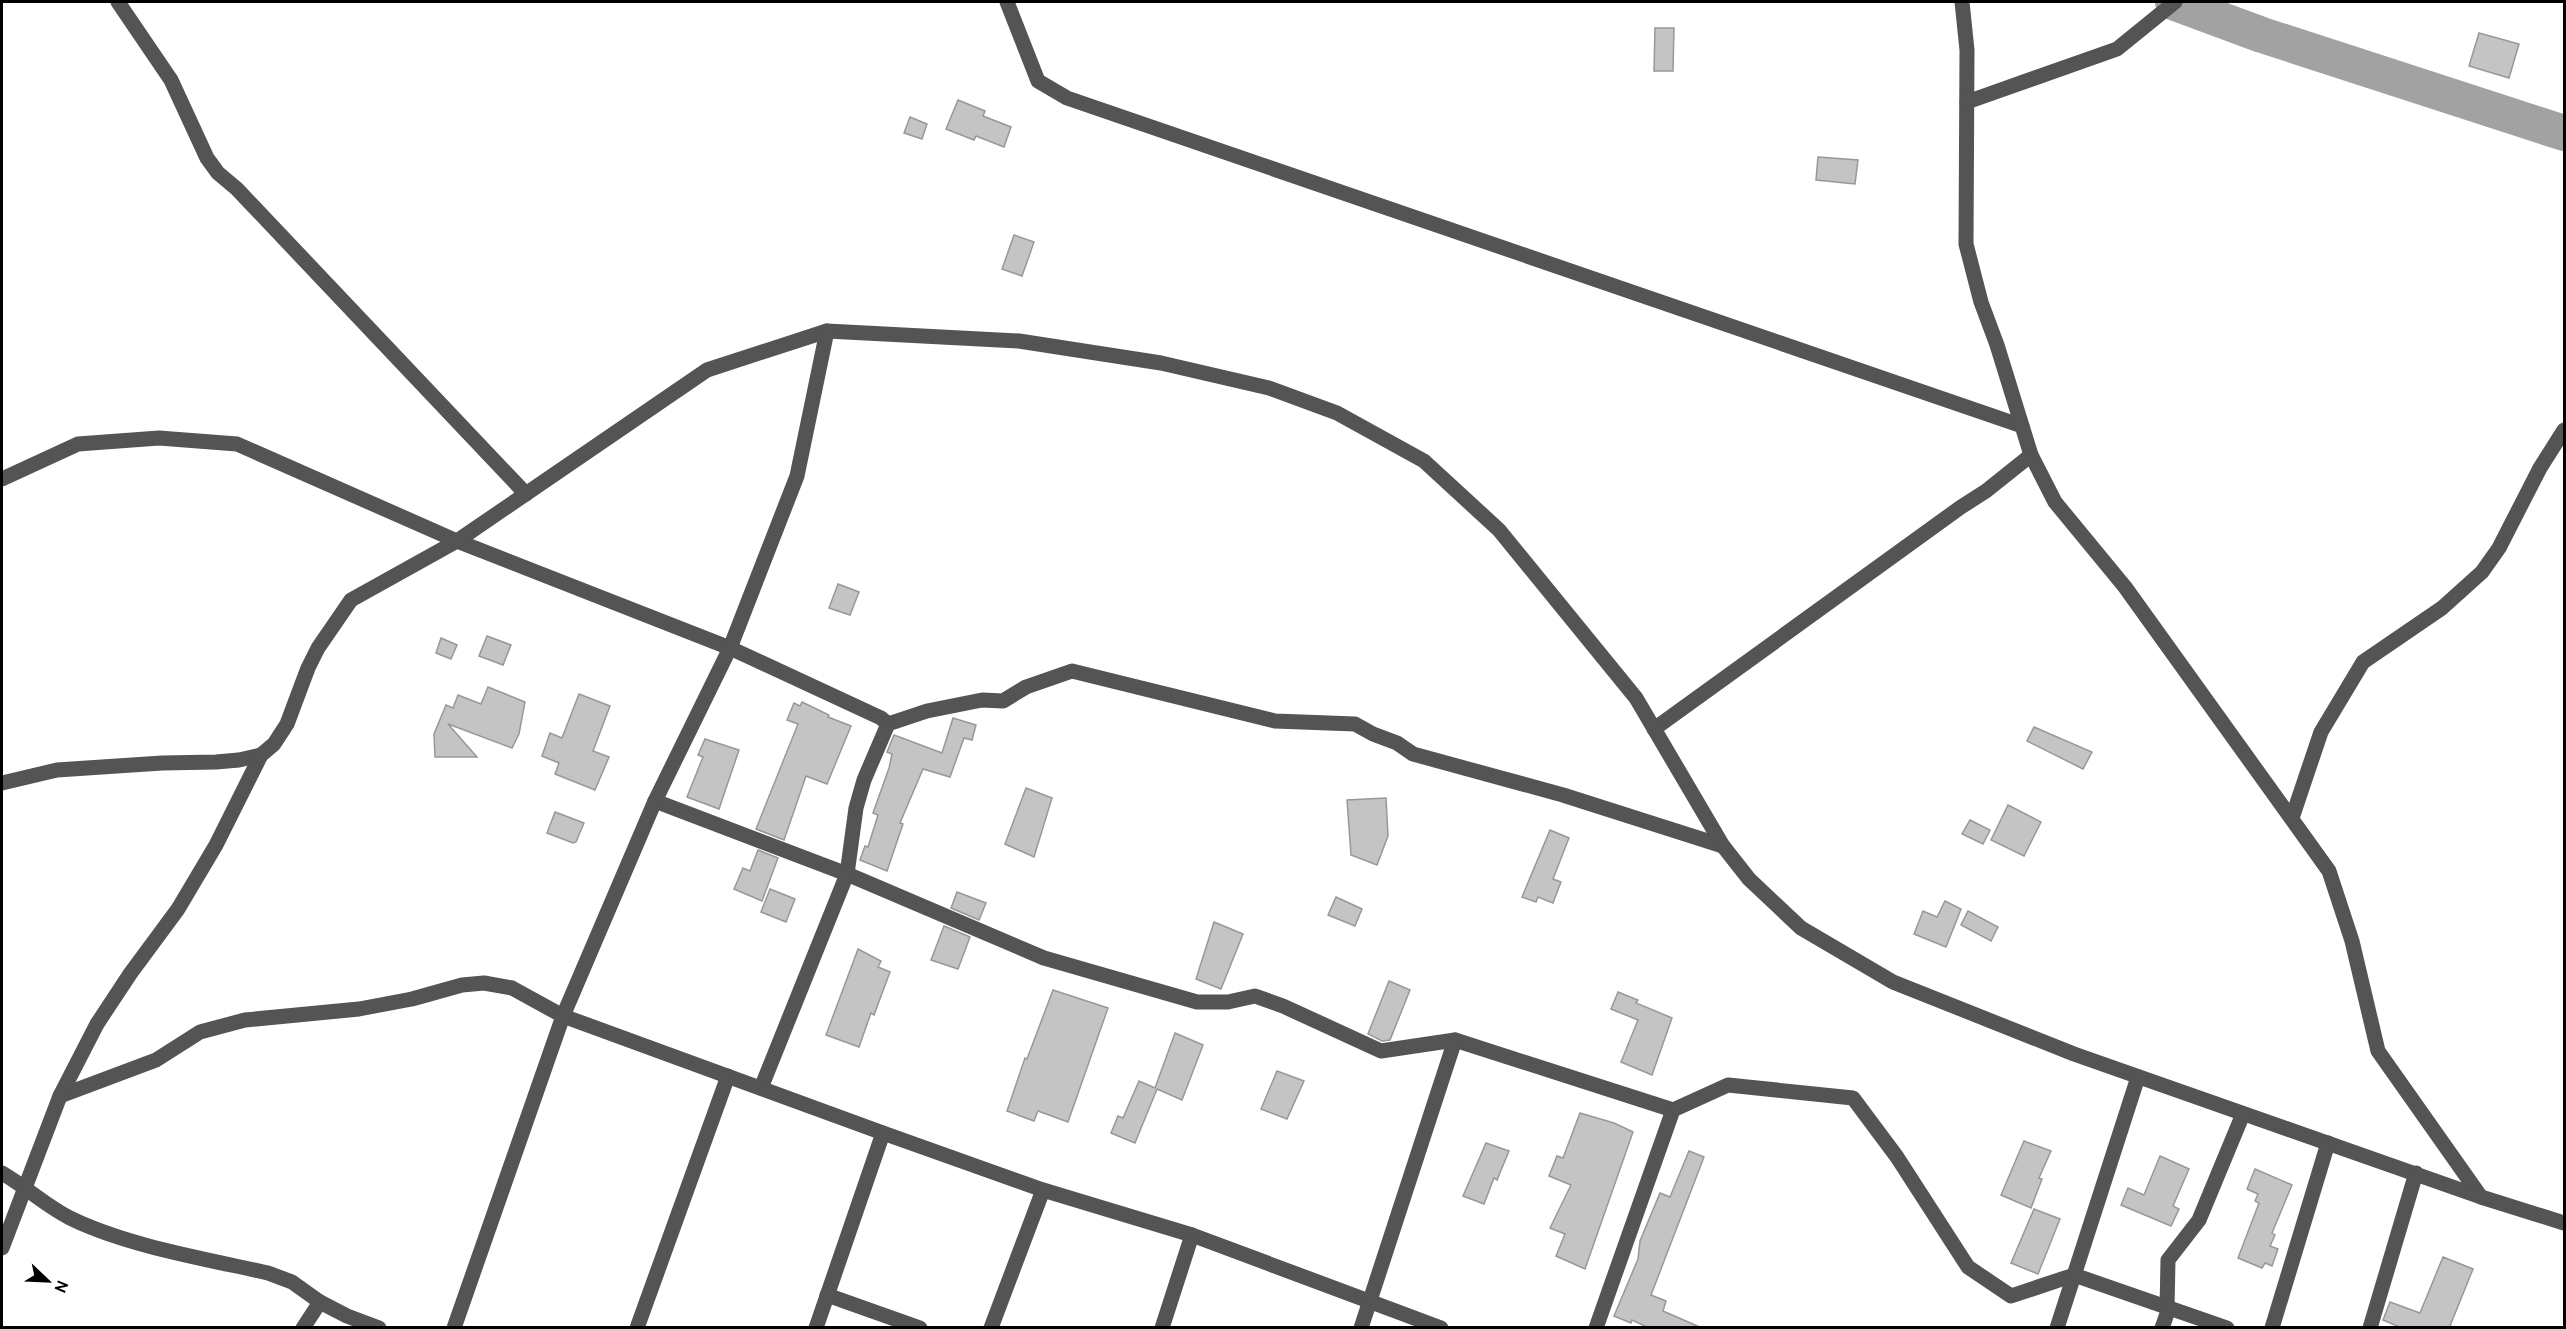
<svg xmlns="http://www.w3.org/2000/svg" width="2566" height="1329" font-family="Cabin,sans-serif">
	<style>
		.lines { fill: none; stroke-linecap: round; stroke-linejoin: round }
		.river { stroke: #a2a2a2; stroke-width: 36 }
		.building { fill: #c4c4c4; stroke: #989898; stroke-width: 1.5 }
		.minor { stroke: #545454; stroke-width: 15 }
	</style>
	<rect width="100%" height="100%" fill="#fff"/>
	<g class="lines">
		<polyline class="river" points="2173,2 2262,35 2564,133"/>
	</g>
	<g class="building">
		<polygon points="1655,28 1674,28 1673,71 1654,71"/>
		<polygon points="2479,33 2519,44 2509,78 2469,66"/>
		<polygon points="958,100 985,111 983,116 1011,127 1004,147 976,136 974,140 946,129"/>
		<polygon points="910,117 927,124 922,139 904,133"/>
		<polygon points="1818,157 1858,160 1855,184 1816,180"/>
		<polygon points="1014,235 1034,242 1022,276 1002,269"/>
		<polygon points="838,584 859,592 850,615 829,608"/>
		<polygon points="487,636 511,645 503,665 479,656"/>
		<polygon points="441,638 457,645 451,659 436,653"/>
		<polygon points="488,687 525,702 519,734 512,748 448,724 477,757 435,757 434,734 446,705 453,708 458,695 481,704"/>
		<polygon points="579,694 610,706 593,751 609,757 595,790 555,774 559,763 542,756 550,733 562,738"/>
		<polygon points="802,702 829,715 828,717 851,726 827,784 806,776 784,840 756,829 798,724 787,720 794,703 800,706"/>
		<polygon points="953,718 976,725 972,740 964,738 950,777 923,769 900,823 903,824 887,871 860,860 865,846 868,847 878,815 873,813 889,768 892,754 887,752 894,735 942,753"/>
		<polygon points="2034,727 2092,752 2083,769 2027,741"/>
		<polygon points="705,739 739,750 719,809 687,797 703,757 698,755"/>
		<polygon points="1026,788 1052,798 1034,857 1005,844"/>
		<polygon points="1386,798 1388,836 1377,865 1351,855 1347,800"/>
		<polygon points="2008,805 2041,822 2024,856 1991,840"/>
		<polygon points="555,812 584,823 576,842 573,843 547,833"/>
		<polygon points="1970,820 1990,830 1983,844 1962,834"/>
		<polygon points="1550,830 1569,838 1553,879 1561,882 1553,903 1538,897 1536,902 1522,897"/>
		<polygon points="758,850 778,858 762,901 734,889 743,868 750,871"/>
		<polygon points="770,889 795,899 786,922 761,912"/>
		<polygon points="957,892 986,903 979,920 951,908"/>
		<polygon points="1336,897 1362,909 1355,926 1328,915"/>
		<polygon points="1945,901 1961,909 1946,947 1914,934 1923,911 1937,917"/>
		<polygon points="1968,911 1998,927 1991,941 1961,925"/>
		<polygon points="1214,922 1243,934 1221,989 1196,979"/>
		<polygon points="944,926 970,937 958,969 931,960"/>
		<polygon points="858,949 881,961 878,967 890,972 874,1015 871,1013 859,1047 826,1035"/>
		<polygon points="1389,981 1410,990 1390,1040 1382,1041 1368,1034"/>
		<polygon points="1053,990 1108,1008 1068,1122 1038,1111 1034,1121 1007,1111 1025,1058 1027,1059"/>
		<polygon points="1618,992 1638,1000 1636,1003 1672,1018 1652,1075 1621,1062 1638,1020 1611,1009"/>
		<polygon points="1175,1033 1203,1045 1182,1100 1157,1089 1135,1143 1111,1133 1118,1116 1123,1118 1139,1081 1155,1088"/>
		<polygon points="1277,1071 1304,1081 1287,1119 1261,1109"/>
		<polygon points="1580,1113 1614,1123 1633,1132 1585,1269 1556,1256 1565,1234 1550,1228 1571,1185 1549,1176 1557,1156 1563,1158"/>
		<polygon points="2024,1141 2051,1151 2039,1178 2042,1179 2031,1208 2001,1195"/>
		<polygon points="1486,1143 1509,1151 1497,1180 1494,1178 1484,1204 1463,1196"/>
		<polygon points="1689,1151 1704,1157 1651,1295 1666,1301 1663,1311 1702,1328 1649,1328 1632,1320 1631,1323 1614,1316 1638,1259 1640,1241 1660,1193 1670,1197"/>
		<polygon points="2160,1156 2189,1169 2173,1206 2179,1209 2171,1226 2121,1205 2128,1188 2144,1195"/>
		<polygon points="2255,1169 2292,1185 2272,1233 2275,1235 2270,1246 2278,1249 2272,1266 2265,1263 2262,1268 2238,1258 2259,1203 2255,1201 2258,1194 2247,1189"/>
		<polygon points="2034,1209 2060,1219 2038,1274 2011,1263"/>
		<polygon points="2443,1257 2473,1269 2450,1326 2454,1328 2402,1328 2383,1320 2390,1302 2420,1313"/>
	</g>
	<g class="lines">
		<g class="minor">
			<polyline points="118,2 171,80 207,158 218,173 237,189 526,494"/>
			<polyline points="1007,2 1038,81 1067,98 2022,426"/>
			<polyline points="1962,2 1967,50 1966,244 1981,302 1997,345 2031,455 2055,502 2125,587 2329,871 2352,941 2378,1051 2481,1197 2564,1223"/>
			<polyline points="1967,102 2117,49 2175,2"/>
			<polyline points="2,479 78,444 159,438 237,444 457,541 730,648 881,718 888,724"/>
			<polyline points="888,724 927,711 982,700 1003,701 1026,687 1072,671 1275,721 1355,724 1373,734 1397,743 1413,754 1563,795 1723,846"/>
			<polyline points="1654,729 1961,507 1986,491 2031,455"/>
			<polyline points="2,783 57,770 162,763 216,762 239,760 261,755"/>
			<polyline points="655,801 847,874 1044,958 1197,1002 1228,1002 1255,996 1283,1006 1381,1051 1455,1040 1673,1110 1728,1085 1853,1098 1897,1157 1968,1267 2011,1296 2074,1275 2227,1328"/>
			<polyline points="2292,818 2321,732 2363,662 2442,608 2482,572 2499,548 2540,468 2564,430"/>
			<polyline points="761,1088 847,874 856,808 864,780 888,724"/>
			<polyline points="60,1096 156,1060 200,1032 245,1020 359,1009 412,999 462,985 484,983 512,988 563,1016 883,1133 1043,1190 1192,1235 1441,1328"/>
			<path d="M2 1173C26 1187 46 1206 70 1218 127 1246 206 1259 268 1273L292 1282 320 1302 347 1316 379 1328"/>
			<polyline points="2,1248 60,1096 97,1024 130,974 178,909 216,845 261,755 274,744 287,724 308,668 318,648 351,600 457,541 707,370 827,331 1019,341 1161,363 1269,388 1337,413 1424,461 1499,530 1636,698 1723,846 1749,879 1801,928 1893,982 2074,1054 2481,1197"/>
			<polyline points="827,1295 920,1328"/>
			<polyline points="2167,1309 2168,1260 2199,1220 2243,1114"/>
			<polyline points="303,1328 320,1302"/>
			<polyline points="454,1328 563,1016 655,801 730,648 797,476 827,331"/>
			<polyline points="637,1328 728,1076"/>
			<polyline points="816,1328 883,1133"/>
			<polyline points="991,1328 1043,1190"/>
			<polyline points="1162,1328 1192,1235"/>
			<polyline points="1361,1328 1455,1040"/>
			<polyline points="1596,1328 1673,1110"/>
			<polyline points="2057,1328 2138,1077"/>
			<polyline points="2162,1328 2169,1308"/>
			<polyline points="2272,1328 2328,1143"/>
			<polyline points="2370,1328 2416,1173"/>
		</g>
	</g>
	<rect width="2566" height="1329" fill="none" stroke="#000000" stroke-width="6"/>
	<g transform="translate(48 1281) rotate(113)" stroke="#ffffff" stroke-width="4.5" paint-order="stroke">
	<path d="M0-4.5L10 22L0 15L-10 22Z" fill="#000000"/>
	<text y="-9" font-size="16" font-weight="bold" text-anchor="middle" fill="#000000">N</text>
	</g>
</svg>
